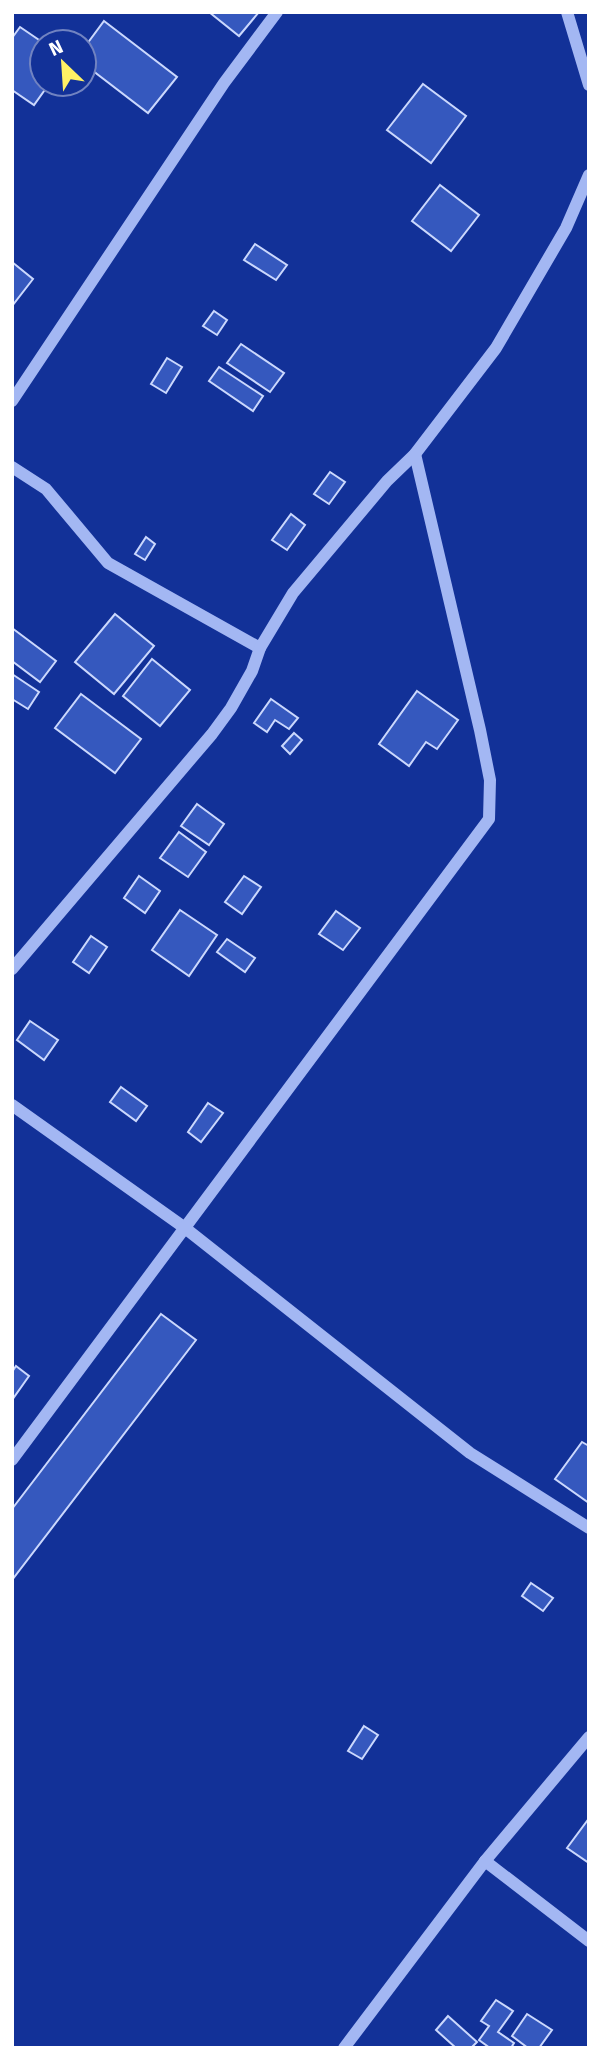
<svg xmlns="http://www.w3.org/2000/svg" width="601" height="2060" font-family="'Fira Sans',sans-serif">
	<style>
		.building { fill: #3558be; stroke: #cbd8fd; stroke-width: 2 }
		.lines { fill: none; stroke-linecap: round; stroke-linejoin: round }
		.minor { stroke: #a3b7f3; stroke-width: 12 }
	</style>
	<rect width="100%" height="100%" fill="#123198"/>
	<g class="building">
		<polygon points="209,12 259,12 239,36"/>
		<polygon points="104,21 177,77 148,113 84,64 84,48"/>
		<polygon points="20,27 42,42 42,84 49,84 34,105 12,90 12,38"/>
		<polygon points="423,84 466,116 431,163 387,130"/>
		<polygon points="440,185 479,215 451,251 412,221"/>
		<polygon points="255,244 287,265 276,280 244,260"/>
		<polygon points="12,262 33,279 12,306"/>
		<polygon points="214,311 227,320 217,335 203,326"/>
		<polygon points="241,344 284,373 270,392 227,363"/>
		<polygon points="167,358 182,367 166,393 151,384"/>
		<polygon points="219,367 263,396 253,411 209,381"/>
		<polygon points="330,472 345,482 329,504 314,494"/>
		<polygon points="291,514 305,525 287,550 272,540"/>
		<polygon points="146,537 155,544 145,560 135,554"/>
		<polygon points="115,614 154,646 114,694 75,662"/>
		<polygon points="12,628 56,661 40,682 12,661"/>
		<polygon points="152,659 190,690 160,726 123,696"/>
		<polygon points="12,674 39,692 28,709 12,699"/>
		<polygon points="417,691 458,720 437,749 426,742 409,766 379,744"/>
		<polygon points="81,694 141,739 115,773 55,728"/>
		<polygon points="271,699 298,718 289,729 275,720 267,732 254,723"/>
		<polygon points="294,733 302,740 290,754 282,746"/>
		<polygon points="197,804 224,824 209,845 181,826"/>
		<polygon points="179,832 206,852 188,877 160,858"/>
		<polygon points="139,876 160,891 145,913 124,898"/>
		<polygon points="244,876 261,887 242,914 225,902"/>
		<polygon points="180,910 217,935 189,976 152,950"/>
		<polygon points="336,911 360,928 343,950 319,934"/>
		<polygon points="91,936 107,947 89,973 73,962"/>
		<polygon points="227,939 255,958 245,972 217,952"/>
		<polygon points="30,1021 58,1040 44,1060 17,1040"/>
		<polygon points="121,1087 147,1106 136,1121 110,1102"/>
		<polygon points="208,1103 223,1113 201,1142 188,1132"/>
		<polygon points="161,1314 196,1340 12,1580 12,1509"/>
		<polygon points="16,1366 29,1376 12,1400 12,1372"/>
		<polygon points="582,1442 589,1446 589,1503 555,1479"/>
		<polygon points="531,1583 553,1598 543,1611 522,1596"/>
		<polygon points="364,1726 378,1735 362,1759 348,1751"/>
		<polygon points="587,1821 589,1823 589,1863 567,1848"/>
		<polygon points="496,2000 513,2011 498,2032 514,2043 511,2048 490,2048 479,2040 489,2026 481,2021"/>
		<polygon points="527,2014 552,2030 539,2048 528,2048 512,2036"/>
		<polygon points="448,2016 477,2042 471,2048 456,2048 436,2030"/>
	</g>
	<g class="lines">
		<g class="minor">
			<polyline points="567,12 589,85"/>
			<polyline points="12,401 224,83 277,12"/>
			<polyline points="12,467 46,489 108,563 260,648"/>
			<polyline points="12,969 212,734 231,708 252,671 260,648 293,593 387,481 415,454 496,348 566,228 589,175"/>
			<polyline points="12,1105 185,1228 470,1453 589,1528"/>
			<polyline points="12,1460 489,819 490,780 480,730 415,454"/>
			<polyline points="485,1861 589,1941"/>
			<polyline points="344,2048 485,1861 589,1737"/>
		</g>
	</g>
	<rect width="601" height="2060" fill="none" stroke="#ffffff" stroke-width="28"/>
	<g transform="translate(63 63) rotate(335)"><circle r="33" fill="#123198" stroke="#7183c1" stroke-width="2"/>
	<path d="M0-5L12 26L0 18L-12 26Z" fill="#fff165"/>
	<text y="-10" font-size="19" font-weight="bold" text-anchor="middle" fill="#ffffff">N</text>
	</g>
</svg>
